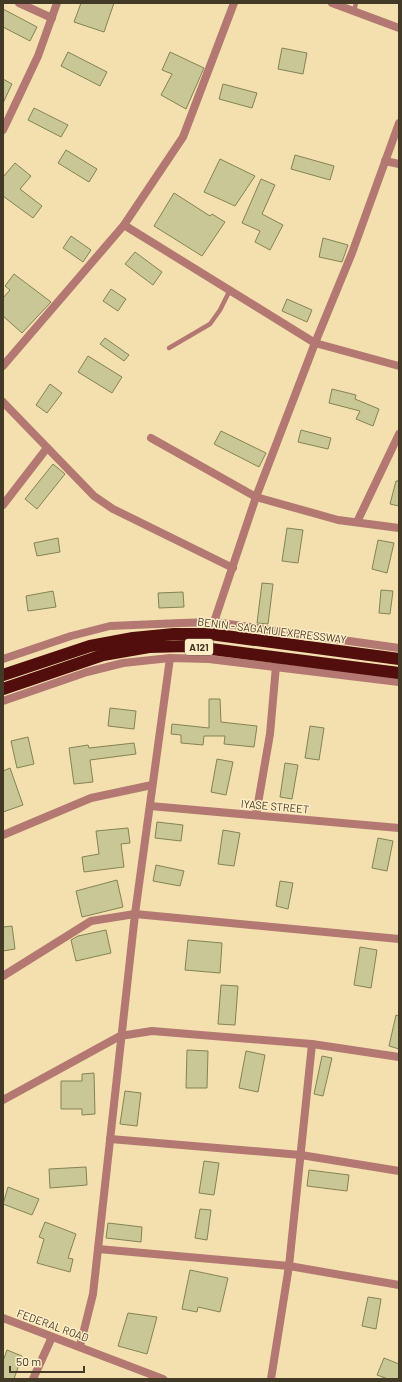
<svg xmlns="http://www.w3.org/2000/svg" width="402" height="1382" font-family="Barlow,sans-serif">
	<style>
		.building { fill: #c8c795; stroke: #848354 }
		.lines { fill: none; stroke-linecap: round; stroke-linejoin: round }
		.lane { stroke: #b27871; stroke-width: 4.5 }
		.street { stroke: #b27871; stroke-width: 8 }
		.highway { stroke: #520e0c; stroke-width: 12 }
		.labels { text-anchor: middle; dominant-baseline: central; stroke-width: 3; stroke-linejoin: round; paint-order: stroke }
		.shield { fill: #feedc6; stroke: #7a6f56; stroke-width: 1 }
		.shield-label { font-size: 10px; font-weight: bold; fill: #423926 }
		.street-label { font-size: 11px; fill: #423926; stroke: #feedc6 }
	</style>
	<rect width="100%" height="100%" fill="#f4dfaf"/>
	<g class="building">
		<polygon points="81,3 114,3 104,32 74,22"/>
		<polygon points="3,9 37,27 30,41 3,27"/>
		<polygon points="282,48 307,53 303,74 278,69"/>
		<polygon points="68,52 107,72 100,86 61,66"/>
		<polygon points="170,52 204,68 186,109 161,95 172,74 162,70"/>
		<polygon points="3,79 12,84 3,103"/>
		<polygon points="223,84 257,93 252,108 219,99"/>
		<polygon points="34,108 68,125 61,137 28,120"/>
		<polygon points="66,150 97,169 89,182 58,163"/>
		<polygon points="295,155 334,166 330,180 291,169"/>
		<polygon points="220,159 255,176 235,206 204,192"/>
		<polygon points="15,163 31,176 20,189 42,206 33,218 3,196 3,177"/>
		<polygon points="261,179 275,185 262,214 283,225 270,250 255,242 260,231 242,223"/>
		<polygon points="174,193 210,216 212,214 225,222 202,256 154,226"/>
		<polygon points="71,236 91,250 83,262 63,248"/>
		<polygon points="323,238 348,245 342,262 319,257"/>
		<polygon points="135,252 162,272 153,285 125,264"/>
		<polygon points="14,274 51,302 22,333 3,316 3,298 10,290 5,286"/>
		<polygon points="111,289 126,299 118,311 103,301"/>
		<polygon points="287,299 312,310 307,322 282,311"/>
		<polygon points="105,338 129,355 124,361 100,344"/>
		<polygon points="88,356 122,377 112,393 78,372"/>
		<polygon points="50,384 62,393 47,413 36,405"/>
		<polygon points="332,389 356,395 355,399 379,409 373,426 356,419 360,411 329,403"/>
		<polygon points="301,430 331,438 328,449 298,442"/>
		<polygon points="221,431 266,453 259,467 214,444"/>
		<polygon points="53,464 65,474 37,509 25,499"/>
		<polygon points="396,481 399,481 399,506 390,504"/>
		<polygon points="287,528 303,530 298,563 282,561"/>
		<polygon points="58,538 60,552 37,556 34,543"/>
		<polygon points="378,540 394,543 387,573 372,569"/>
		<polygon points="262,583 273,584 268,624 257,623"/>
		<polygon points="381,590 393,591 390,614 379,613"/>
		<polygon points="53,591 56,607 28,611 26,596"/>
		<polygon points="183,592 184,607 159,608 158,593"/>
		<polygon points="209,699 220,699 221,722 257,726 254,747 224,744 225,736 204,736 203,745 181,743 181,735 171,734 172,724 209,728"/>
		<polygon points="110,708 136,711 134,729 108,726"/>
		<polygon points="310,726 324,728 319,760 305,758"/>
		<polygon points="28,737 34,764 17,768 11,741"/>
		<polygon points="134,743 136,754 90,760 93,782 74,784 69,748 88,745 89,748"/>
		<polygon points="217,759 233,762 226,795 211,792"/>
		<polygon points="285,763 298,765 292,799 280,797"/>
		<polygon points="10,768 23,805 3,812 3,771"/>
		<polygon points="157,822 183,825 181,841 155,838"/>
		<polygon points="128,828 130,843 121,844 124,867 84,872 82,857 99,854 96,831"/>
		<polygon points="223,830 240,833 234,866 218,864"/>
		<polygon points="378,838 393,841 387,871 372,868"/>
		<polygon points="156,865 184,871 180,886 153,881"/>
		<polygon points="117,880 123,907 82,917 76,891"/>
		<polygon points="280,881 293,883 288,909 276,906"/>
		<polygon points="12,926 15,949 3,951 3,927"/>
		<polygon points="106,930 111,953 76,961 71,940 78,936"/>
		<polygon points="188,940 222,943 220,973 185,970"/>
		<polygon points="360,947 377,950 371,988 354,985"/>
		<polygon points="221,985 238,986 235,1025 218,1024"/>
		<polygon points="396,1015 399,1016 399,1049 389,1046"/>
		<polygon points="187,1050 208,1051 207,1088 186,1088"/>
		<polygon points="246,1051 265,1055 258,1092 239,1088"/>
		<polygon points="322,1056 332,1058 323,1096 314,1094"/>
		<polygon points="94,1073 95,1114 82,1115 82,1109 61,1109 61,1081 82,1081 82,1074"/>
		<polygon points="125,1091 141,1093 137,1126 120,1124"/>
		<polygon points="204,1161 219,1163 214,1195 199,1193"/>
		<polygon points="86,1167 87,1185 50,1188 49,1169"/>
		<polygon points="309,1170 349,1175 347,1191 307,1186"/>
		<polygon points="8,1187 39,1199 32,1215 3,1204"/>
		<polygon points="200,1209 211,1210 207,1240 195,1238"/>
		<polygon points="45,1222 76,1234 68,1258 73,1259 70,1272 37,1263 44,1239 39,1237"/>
		<polygon points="108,1223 142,1227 141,1242 106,1238"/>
		<polygon points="190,1270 228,1278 220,1312 198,1307 197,1312 182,1309"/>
		<polygon points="368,1297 381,1299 376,1329 362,1326"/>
		<polygon points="128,1313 157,1317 147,1354 118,1346"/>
		<polygon points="7,1350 22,1356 14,1379 3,1379 3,1361"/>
		<polygon points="384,1358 399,1364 399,1379 388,1379 377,1375"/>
	</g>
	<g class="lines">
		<g class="lane">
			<polyline points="354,11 356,3"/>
			<polyline points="169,348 210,324 220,310 230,290"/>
		</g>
		<g class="street">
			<polyline points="19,3 52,18"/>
			<polyline points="332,3 399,28"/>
			<polyline points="3,130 38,56 57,3"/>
			<polyline points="385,161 399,164"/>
			<polyline points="124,225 315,343 399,366"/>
			<polyline points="3,366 124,225 183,137 234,3"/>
			<polyline points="3,402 94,496 113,509 233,568"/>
			<polyline points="151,438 256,497 338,520 399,528"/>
			<polyline points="3,505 47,448"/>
			<polyline points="357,522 399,434"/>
			<polyline points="214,622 256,497 315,343 352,253 399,123"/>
			<polyline points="3,659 71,636 110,626 181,623 214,622 399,648"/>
			<polyline points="3,701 87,672 123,663 170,658 209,659 399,682"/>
			<polyline points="150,806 399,828"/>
			<polyline points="256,815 270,734 276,666"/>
			<polyline points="3,835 91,798 152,785"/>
			<polyline points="3,976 91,921 135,914 399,939"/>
			<polyline points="3,1100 120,1036 152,1031 312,1044 399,1057"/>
			<polyline points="110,1139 301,1155 399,1171"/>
			<polyline points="98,1249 289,1266 399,1285"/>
			<polyline points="3,1318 163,1379"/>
			<polyline points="80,1346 93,1294 135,914 170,658"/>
			<polyline points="33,1379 52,1337"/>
			<polyline points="271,1379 289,1266 312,1044"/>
		</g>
		<g class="highway">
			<polyline points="3,675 90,646 133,638 174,634 210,634 399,659"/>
			<polyline points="3,689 103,655 149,647 188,646 399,673"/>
		</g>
	</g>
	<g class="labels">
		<rect class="shield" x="185" y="639" width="28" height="16" rx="3"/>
		<g class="shield-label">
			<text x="199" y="647">A121</text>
		</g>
		<g class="street-label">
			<text transform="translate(272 630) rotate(7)">BENIN - SAGAMU EXPRESSWAY</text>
			<text transform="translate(275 806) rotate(5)">IYASE STREET</text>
			<text transform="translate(53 1325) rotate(20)">FEDERAL ROAD</text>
		</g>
	</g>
	<rect width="402" height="1382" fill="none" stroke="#423926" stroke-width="8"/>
	<path d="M10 1366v6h74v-6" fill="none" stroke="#423926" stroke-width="2"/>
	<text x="16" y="1366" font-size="12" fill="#423926" stroke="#feedc6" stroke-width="3" paint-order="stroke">50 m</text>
</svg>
